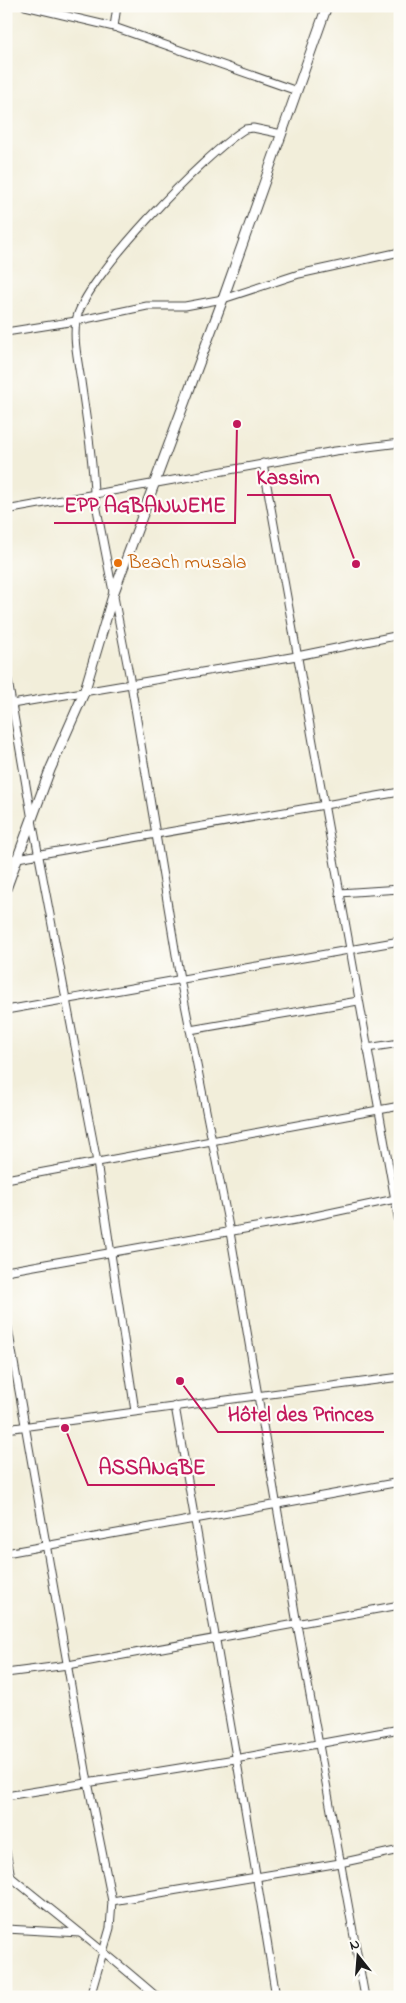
<svg xmlns="http://www.w3.org/2000/svg" width="406" height="2003" font-family="'Indie Flower',sans-serif">
	<style>
		.lines { fill: none; stroke-linecap: round; stroke-linejoin: round }
		.minor-casing { stroke: #3c3c38; stroke-width: 9 }
		.major-casing { stroke: #3c3c38; stroke-width: 11 }
		.minor { stroke: #fff; stroke-width: 7 }
		.major { stroke: #fff; stroke-width: 9 }
		.food-dot { fill: #e8710a; stroke: #fdfcf7; stroke-width: 2 }
		.labels { text-anchor: middle; dominant-baseline: central; stroke-width: 4.5; stroke-linejoin: round; paint-order: stroke }
		.food-label { font-size: 20px; fill: #c56008; stroke: #fdfcf7; text-anchor: start }
		.leader { fill: none; stroke: #c2185b; stroke-width: 2 }
		.callout-dot { fill: #c2185b; stroke: #fdfcf7; stroke-width: 2 }
		.callout-label { font-size: 21px; text-anchor: middle; font-weight: bold; fill: #c2185b; stroke: #fdfcf7; stroke-width: 4.5; stroke-linejoin: round; paint-order: stroke }
	</style>
	<rect width="100%" height="100%" fill="#fdfcf7"/>
	<filter id="ink" filterUnits="userSpaceOnUse"><feTurbulence type="fractalNoise" baseFrequency=".02" numOctaves="2"/><feDisplacementMap in="SourceGraphic" scale="10" xChannelSelector="R" yChannelSelector="G"/><feConvolveMatrix kernelMatrix="1 2 1 2 8 2 1 2 1" color-interpolation-filters="sRGB"/></filter>
	<filter id="wash" filterUnits="userSpaceOnUse"><feTurbulence type="fractalNoise" baseFrequency=".0096" numOctaves="4" result="noise"/><feDisplacementMap in="SourceGraphic" scale="20" xChannelSelector="R" yChannelSelector="G"/><feGaussianBlur stdDeviation="1.12" result="paint"/><feColorMatrix in="noise" values="0 0 0 0 0 0 0 0 0 0 0 0 0 0 0 0 0 1.4 0 .05"/><feComposite in="paint" operator="in"/></filter>
	<g filter="url(#wash)">
		<rect width="100%" height="100%" fill="#f2eeda"/>
	</g>
	<g filter="url(#ink)">
		<g class="lines">
			<defs>
				<g id="minor">
					<polyline points="25,6 114,27 297,91"/>
					<polyline points="114,27 117,6"/>
					<path d="M282 134 253 128 245 129C207 152 83 279 76 321 73 340 78 361 81 381 86 419 93 456 94 494L131 684 180 979 230 1232 297 1624 365 1997"/>
					<polyline points="6,332 76,321 147,306 185,306 223,299 299,274 400,252"/>
					<polyline points="263,463 400,1228"/>
					<polyline points="6,510 335,451 400,443"/>
					<polyline points="6,669 32,820 97,1162 135,1411"/>
					<polyline points="6,705 297,656 400,635"/>
					<polyline points="6,860 400,792"/>
					<polyline points="339,893 400,889"/>
					<polyline points="6,1010 400,941"/>
					<polyline points="190,1030 358,1001"/>
					<polyline points="367,1048 400,1043"/>
					<polyline points="6,1179 400,1106"/>
					<polyline points="6,1271 301,1219 400,1198"/>
					<polyline points="6,1317 88,1782 112,1901 110,1928 90,1997"/>
					<path d="M175 1406C209 1603 245 1800 276 1997"/>
					<polyline points="6,1429 400,1377"/>
					<polyline points="6,1553 400,1482"/>
					<polyline points="6,1673 68,1665 400,1605"/>
					<polyline points="6,1796 235,1759 400,1729"/>
					<polyline points="6,1851 11,1877"/>
					<path d="M6 1873C56 1914 108 1954 157 1997"/>
					<polyline points="112,1901 340,1863 400,1850"/>
					<polyline points="6,1929 80,1933"/>
				</g>
				<polyline id="major" points="6,889 50,770 84,693 114,592 223,299 327,6"/>
			</defs>
			<use href="#minor" class="minor-casing"/>
			<use href="#major" class="major-casing"/>
			<use href="#minor" class="minor"/>
			<use href="#major" class="major"/>
		</g>
	</g>
	<circle class="food-dot" cx="118" cy="563" r="5"/>
	<g class="labels">
		<g class="food-label">
			<text x="128" y="563">Beach musala</text>
		</g>
	</g>
	<path class="leader" d="M356 564L330 495H247M237 424L235 523H54M180 1381L218 1432H384M65 1428L88 1485H215"/>
	<g class="callout-dot">
		<circle cx="356" cy="564" r="5"/>
		<circle cx="237" cy="424" r="5"/>
		<circle cx="180" cy="1381" r="5"/>
		<circle cx="65" cy="1428" r="5"/>
	</g>
	<g class="callout-label">
		<text x="288" y="484">Kassim</text>
		<text x="145" y="512">EPP AGBANWEME</text>
		<text x="301" y="1421">Hôtel des Princes</text>
		<text x="152" y="1474">ASSANGBE</text>
	</g>
	<rect width="406" height="2003" fill="none" stroke="#fdfcf7" stroke-width="25"/>
	<g transform="translate(358 1956) rotate(343)" stroke="#fdfcf7" stroke-width="4" paint-order="stroke">
	<path d="M0-4L9 19L0 12L-9 19Z" fill="#1c1c1c"/>
	<text y="-8" font-size="14" font-weight="bold" text-anchor="middle" fill="#1c1c1c">N</text>
	</g>
</svg>
